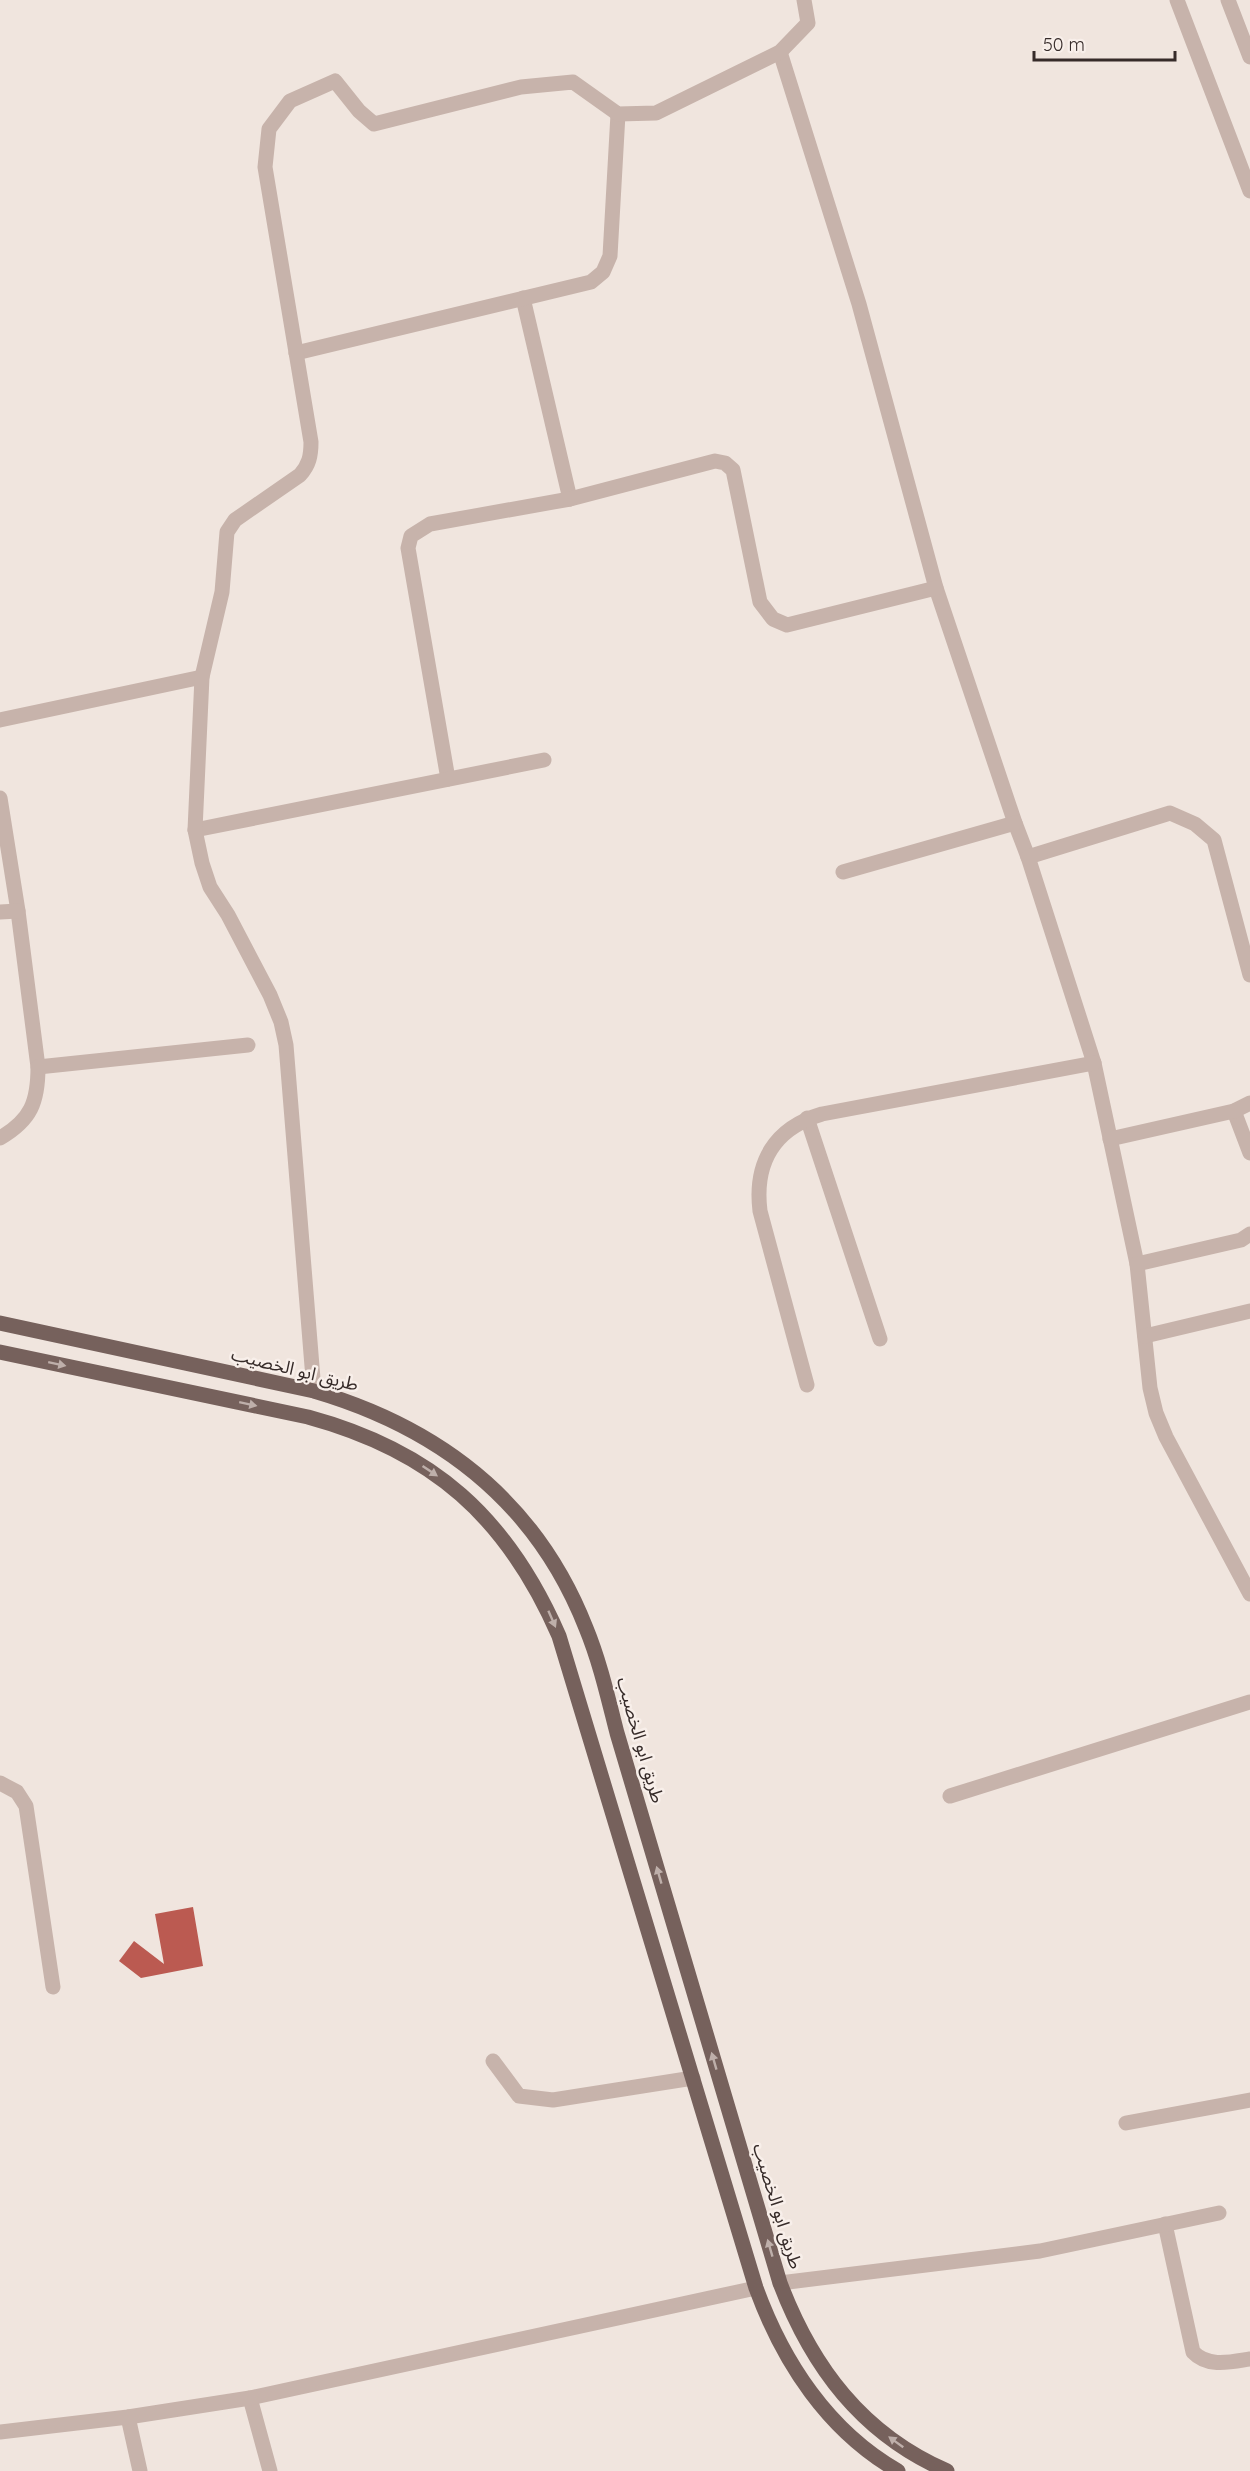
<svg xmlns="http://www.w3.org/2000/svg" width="1250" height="2471" font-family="Quicksand,'Noto Sans Arabic',sans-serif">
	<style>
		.building { fill: #bb5a51 }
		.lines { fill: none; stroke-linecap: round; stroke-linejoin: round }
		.minor { stroke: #c7b3ab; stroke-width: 15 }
		.primary { stroke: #76615c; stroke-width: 15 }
		.oneway { fill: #beafaa }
		.labels { text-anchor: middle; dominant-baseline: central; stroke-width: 5; stroke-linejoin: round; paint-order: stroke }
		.street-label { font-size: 18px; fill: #362b29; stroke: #f8efea }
	</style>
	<rect width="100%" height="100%" fill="#f0e5de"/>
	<polygon class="building" points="193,1907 203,1966 141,1978 119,1961 134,1941 164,1964 155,1914"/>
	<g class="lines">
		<g class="minor">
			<polyline points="1177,0 1250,191"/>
			<polyline points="1228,0 1250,57"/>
			<polyline points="780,52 859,304 936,588 1015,823 1028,857 1094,1063 1137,1264 1150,1388 1156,1413 1166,1437 1250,1594"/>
			<polyline points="523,298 570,499"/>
			<polyline points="296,353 591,282 603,272 610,256 618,114"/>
			<polyline points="0,720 202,677"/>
			<polyline points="448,779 408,548 411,536 430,524 570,499 715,461 725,463 733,470 760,602 773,619 787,625 936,588"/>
			<path d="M0 798 18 911 38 1067C38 1102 31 1120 0 1138"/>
			<polyline points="195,830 544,760"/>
			<polyline points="1028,857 1170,813 1195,824 1214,840 1250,975"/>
			<polyline points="843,872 1015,823"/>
			<polyline points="0,912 18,911"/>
			<polyline points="38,1067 248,1045"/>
			<polyline points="1234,1111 1250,1153"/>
			<polyline points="807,1118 880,1339"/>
			<polyline points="1110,1139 1234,1111 1250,1103"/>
			<polyline points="1137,1264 1241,1240 1250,1234"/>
			<polyline points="1145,1336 1250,1311"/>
			<path d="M807 1385 760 1211C754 1162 775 1128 822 1114L1094 1063"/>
			<path d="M314 1391 286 1045 281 1022 270 995 228 915 210 887 202 863 195 830 202 677 222 592 227 532 235 520 300 475C309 465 311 456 311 442L265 167 269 129 290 101 335 81 359 111 374 124 521 87 573 82 618 114 656 113 780 52 808 23 804 0"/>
			<polyline points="0,1783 17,1792 26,1806 53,1987"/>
			<polyline points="950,1796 1250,1702"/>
			<polyline points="493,2061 519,2096 553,2100 693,2078"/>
			<polyline points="1126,2123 1250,2100"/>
			<path d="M1165 2224 1193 2352C1208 2368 1231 2362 1250 2359"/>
			<polyline points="780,2283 1040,2251 1219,2213"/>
			<polyline points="250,2398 270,2471"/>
			<polyline points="128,2417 140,2471"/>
			<polyline points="0,2432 128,2417 250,2398 756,2288"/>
		</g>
		<g class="primary">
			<path d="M0 1323 314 1391C440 1428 537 1503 586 1628 600 1662 608 1698 617 1733L780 2283C812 2367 862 2434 947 2471"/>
			<path d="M0 1352 308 1417C433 1451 507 1517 559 1636L756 2288C783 2362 828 2431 898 2471"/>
		</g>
	</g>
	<defs><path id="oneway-solid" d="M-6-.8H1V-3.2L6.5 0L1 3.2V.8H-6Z" transform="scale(1.5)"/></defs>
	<g class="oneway">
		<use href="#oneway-solid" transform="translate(57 1364) rotate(12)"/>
		<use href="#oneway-solid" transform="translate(248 1404) rotate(12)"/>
		<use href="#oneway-solid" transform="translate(430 1471) rotate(34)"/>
		<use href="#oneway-solid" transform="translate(552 1619) rotate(66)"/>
		<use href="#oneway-solid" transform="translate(659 1875) rotate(-106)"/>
		<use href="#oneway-solid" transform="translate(714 2061) rotate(-106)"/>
		<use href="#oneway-solid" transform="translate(770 2248) rotate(-106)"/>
		<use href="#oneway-solid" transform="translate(896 2442) rotate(-144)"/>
	</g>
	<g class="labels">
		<g class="street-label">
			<text transform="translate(295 1369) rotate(14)">طريق ابو الخصيب</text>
			<text transform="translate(641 1740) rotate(74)">طريق ابو الخصيب</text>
			<text transform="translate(778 2206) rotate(73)">طريق ابو الخصيب</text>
		</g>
	</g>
	<path d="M1034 51v9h141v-9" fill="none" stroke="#362b29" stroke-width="3"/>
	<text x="1043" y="51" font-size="18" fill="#362b29" stroke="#f8efea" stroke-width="4.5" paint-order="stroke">50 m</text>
</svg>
